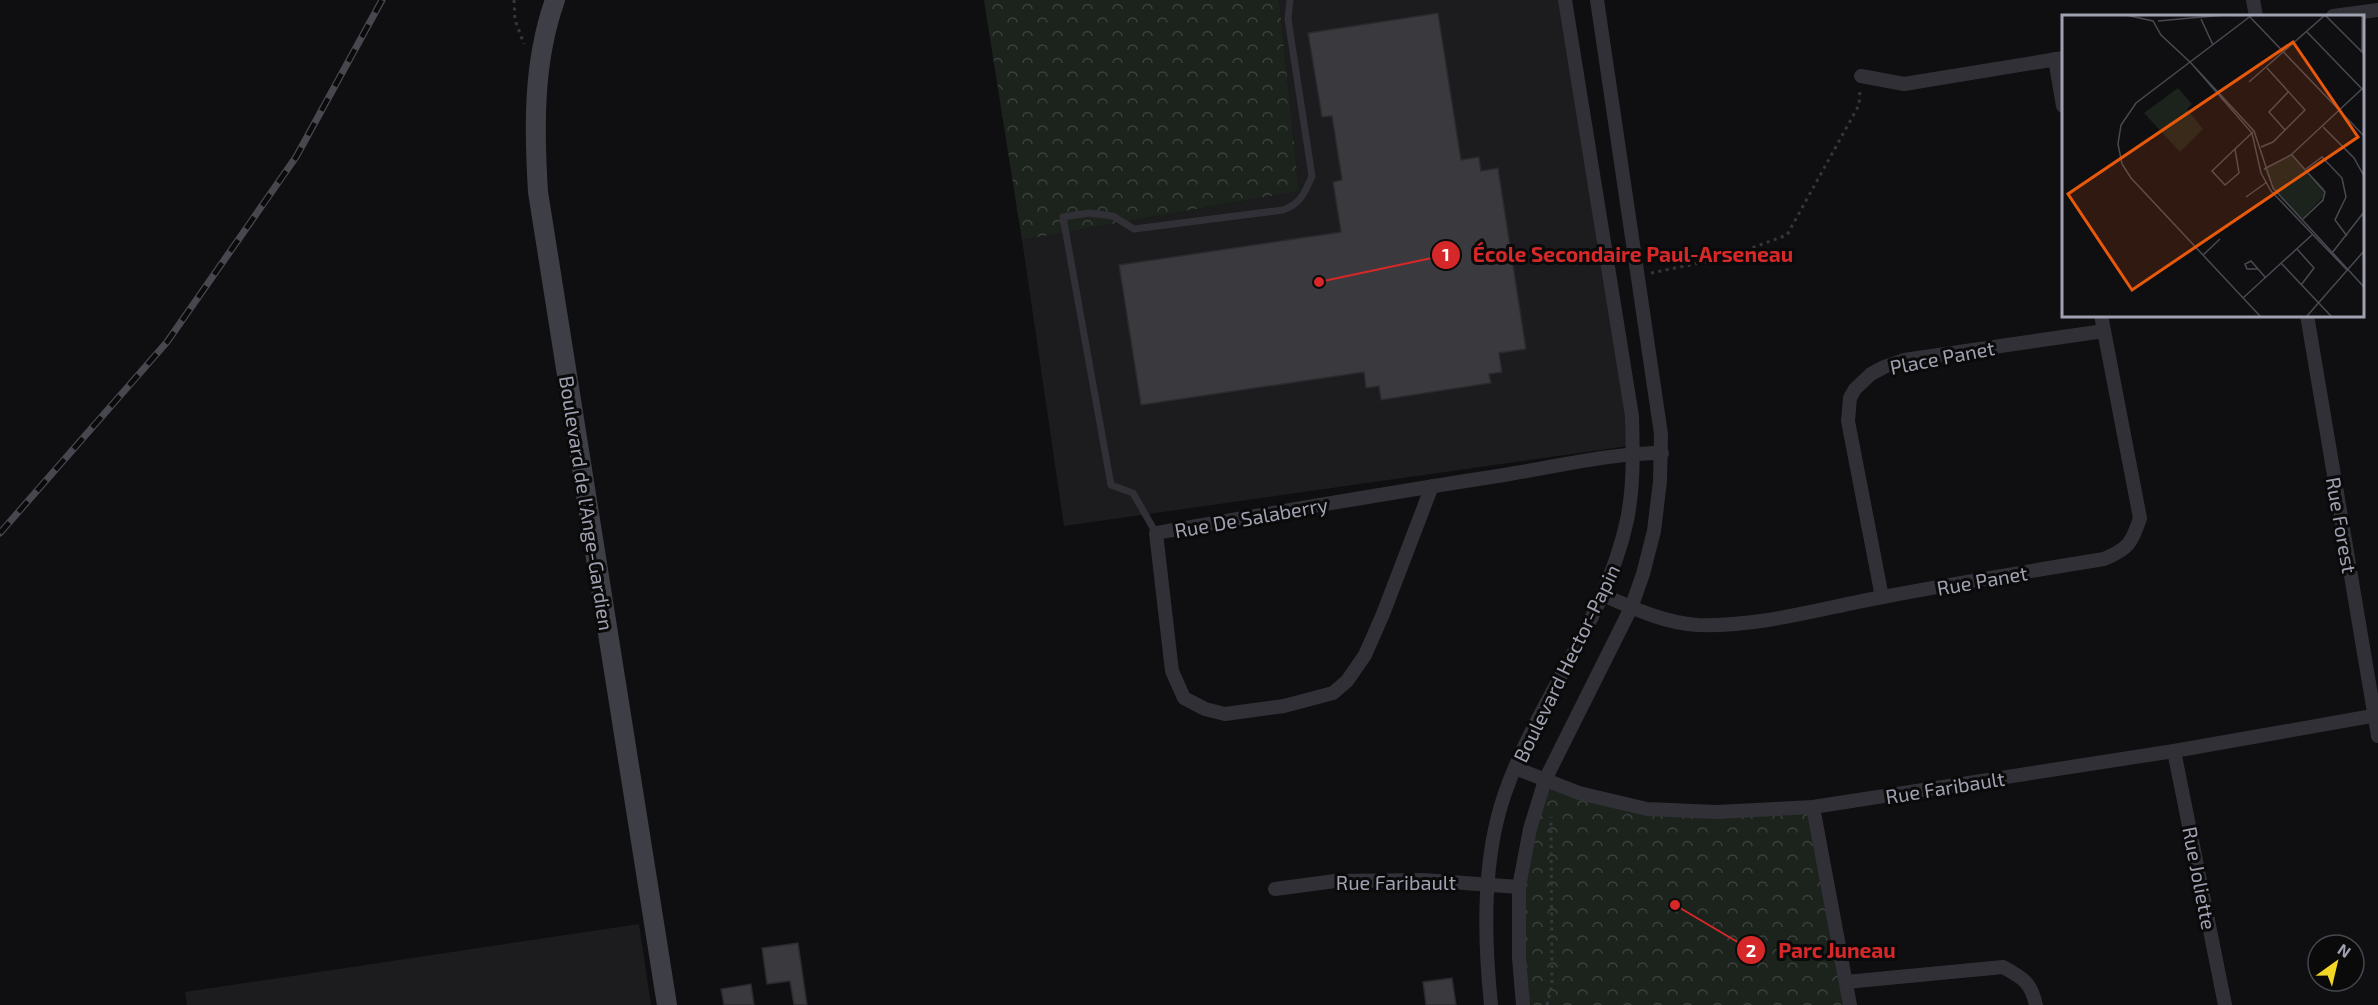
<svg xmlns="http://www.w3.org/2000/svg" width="2378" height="1005" font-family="'Exo 2',sans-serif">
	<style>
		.built { fill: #1c1b1d }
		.forest { fill: url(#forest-crowns) }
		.building { fill: #3a393e; stroke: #2a292d; stroke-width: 1.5 }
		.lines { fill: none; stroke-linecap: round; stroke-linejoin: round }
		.path { stroke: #36373d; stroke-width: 3; stroke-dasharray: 3 4.5; stroke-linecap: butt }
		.service { stroke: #303036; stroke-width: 7 }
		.minor { stroke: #303036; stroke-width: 14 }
		.secondary { stroke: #3e3e46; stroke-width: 20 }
		.rail-casing { stroke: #47474f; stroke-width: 7 }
		.rail { stroke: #0a0a0b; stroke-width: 4.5; stroke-dasharray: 14; stroke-linecap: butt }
		.labels { text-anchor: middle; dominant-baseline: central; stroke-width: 6; stroke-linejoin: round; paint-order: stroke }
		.street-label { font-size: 20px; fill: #a0a2b2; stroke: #0a0a0b }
		.inset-road { fill: none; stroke: #494a51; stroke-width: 1.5 }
		.view { fill: #e8590c; fill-opacity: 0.15; stroke: #e8590c; stroke-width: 3 }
		.inset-edge { fill: none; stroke: #a0a2b2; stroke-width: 3 }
		.leader { fill: none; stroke: #d62828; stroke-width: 2 }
		.callout-dot { fill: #d62828; stroke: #0a0a0b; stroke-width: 2 }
		.mark-label { font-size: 18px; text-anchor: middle; font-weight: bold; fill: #fff }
		.callout-label { font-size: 21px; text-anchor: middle; font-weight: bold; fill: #d62828; stroke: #0a0a0b; stroke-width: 6; stroke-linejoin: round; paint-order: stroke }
	</style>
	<defs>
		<pattern id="forest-crowns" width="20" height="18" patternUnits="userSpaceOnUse" patternTransform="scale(1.5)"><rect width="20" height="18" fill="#1c231d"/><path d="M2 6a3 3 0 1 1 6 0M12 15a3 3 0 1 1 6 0" fill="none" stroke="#3a403b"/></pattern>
	</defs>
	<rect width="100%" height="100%" fill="#0f0f11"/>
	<g class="built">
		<polygon points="1279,0 1565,0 1635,445 1064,526 1022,240 1299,191"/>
		<polygon points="639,924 651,1005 187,1005 185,992"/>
	</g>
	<g class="forest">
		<polygon points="984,0 1279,0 1299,191 1022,240"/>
		<polygon points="1545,780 1647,809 1813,807 1850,1005 1523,1005 1519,924"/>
	</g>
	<g class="building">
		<polygon points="1438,13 1461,160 1479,157 1481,171 1498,168 1526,349 1499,353 1502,372 1489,374 1491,383 1381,400 1379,386 1366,388 1364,372 1141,405 1119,265 1341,232 1333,182 1342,180 1332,116 1322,117 1308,33"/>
		<polygon points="798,943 807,1005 794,1005 790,981 767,984 762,948"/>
		<polygon points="1452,978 1456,1005 1426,1005 1423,982"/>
		<polygon points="751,984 754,1005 724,1005 721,989"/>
	</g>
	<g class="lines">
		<g class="path">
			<polyline points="514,0 515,20 524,44"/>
			<polyline points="1651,273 1724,258 1787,235 1859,105 1860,89"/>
			<polyline points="1547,1005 1552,984 1551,817"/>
		</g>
		<path class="service" d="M1156 533 1133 493 1111 485 1063 217 1089 213 1113 216 1134 229 1283 210C1301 204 1305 192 1312 176L1288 19 1290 0"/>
		<g class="minor">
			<polyline points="2253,0 2256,16"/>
			<polyline points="2333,16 2378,10"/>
			<polyline points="2055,59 2063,106"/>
			<polyline points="1861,76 1904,84 2063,58"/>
			<polyline points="2307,315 2378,736"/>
			<path d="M1432 486 1383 614 1365 655 1347 681 1333 693 1284 706 1225 714 1205 709 1184 698 1172 671 1156 533C1272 513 1387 493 1504 475 1554 467 1611 453 1662 453"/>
			<path d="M1603 595C1633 608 1664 623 1698 625 1761 627 1822 608 1883 597 1956 583 2030 571 2104 559 2128 549 2132 543 2140 518L2101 315"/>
			<polyline points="1882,597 1848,421 1850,398 1855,389 1871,374 1884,367 1904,360 2104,331"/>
			<polyline points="2174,751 2225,1005"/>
			<polyline points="1515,768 1579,793 1647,809 1717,812 1813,807 2174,751 2378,715"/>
			<polyline points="1813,807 1850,1005"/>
			<polyline points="1275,889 1335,881 1423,880 1519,887"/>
			<path d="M1846 982 2003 967C2023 978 2031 982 2036 1005"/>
			<path d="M1491 1005C1484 937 1482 859 1505 793 1538 699 1606 619 1627 520 1634 487 1633 450 1632 416L1565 0"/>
			<polyline points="1523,1005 1519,958 1519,887 1530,829 1545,780 1631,608 1643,574 1654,531 1660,481 1661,434 1597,0"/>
		</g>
		<path class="secondary" d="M555 0C533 62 534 127 538 192L667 1005"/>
		<defs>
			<polyline id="rail" points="0,533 167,342 296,157 382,0"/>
		</defs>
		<use href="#rail" class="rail-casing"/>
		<use href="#rail" class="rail"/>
	</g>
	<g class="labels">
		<g class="street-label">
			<text transform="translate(1942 357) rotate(-11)">Place Panet</text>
			<text transform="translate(587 503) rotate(81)">Boulevard de l'Ange-Gardien</text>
			<text transform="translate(1251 517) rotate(-10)">Rue De Salaberry</text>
			<text transform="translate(2342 525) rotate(80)">Rue Forest</text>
			<text transform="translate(1982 580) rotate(-10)">Rue Panet</text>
			<text transform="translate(1566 663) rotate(-64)">Boulevard Hector-Papin</text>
			<text transform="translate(1945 787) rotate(-9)">Rue Faribault</text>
			<text transform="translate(2200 878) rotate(79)">Rue Joliette</text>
			<text x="1396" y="882">Rue Faribault</text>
		</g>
	</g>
	<g transform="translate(2062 15)">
		<rect width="302" height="302" fill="#0f0f11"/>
		<path d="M116 73 130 89 125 94 141 114 118 137 82 98ZM229 140 262 173 263 180 240 204 211 173 202 154Z" fill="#1c231d"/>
		<path class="inset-road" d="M64 0 91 6 99 20 128 47M190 0 74 88 59 110 56 129 60 149 69 163 198 301M263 0 302 39M188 2 302 121M139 4 151 30M96 6 162 0M245 17 302 76M300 37V0M128 47 192 116 211 173 302 272M129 48 190 118 199 158 209 176 285 255M187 67 263 0M261 112 292 143 302 161M223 115 207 97 227 76M199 132 211 127 243 95 205 53M173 134 177 158 163 170 150 156 173 134 191 117M230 140 263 177 261 185 241 204M202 154 229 140 302 72M244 154 260 142 280 163 284 182 273 205 285 221M184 182 205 167M235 234 252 253 239 270M270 238 302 197M141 240 158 224M219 248 269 301M195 254H185L183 249 189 246 203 262M181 283 251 219M245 301 302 236"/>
		<path class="view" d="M231 27 296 122 70 275 6 179Z"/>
		<rect width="302" height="302" class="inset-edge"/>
	</g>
	<path class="leader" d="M1319 282L1446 255M1675 905L1751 950"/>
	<g class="callout-dot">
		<circle cx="1319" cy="282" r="6"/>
		<circle cx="1675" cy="905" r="6"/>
		<circle cx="1446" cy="255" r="15"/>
		<circle cx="1751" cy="950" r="15"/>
	</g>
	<g class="mark-label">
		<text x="1446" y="261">1</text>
		<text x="1751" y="957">2</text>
	</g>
	<g class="callout-label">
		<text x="1633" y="262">École Secondaire Paul-Arseneau</text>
		<text x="1837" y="958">Parc Juneau</text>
	</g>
	<g transform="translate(2336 963) rotate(34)"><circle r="28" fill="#0a0a0b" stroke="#46474e" stroke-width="1.5"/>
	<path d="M0-4.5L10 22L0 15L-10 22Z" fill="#f4d624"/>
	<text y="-9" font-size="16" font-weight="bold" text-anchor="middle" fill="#a0a2b2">N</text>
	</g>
</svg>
